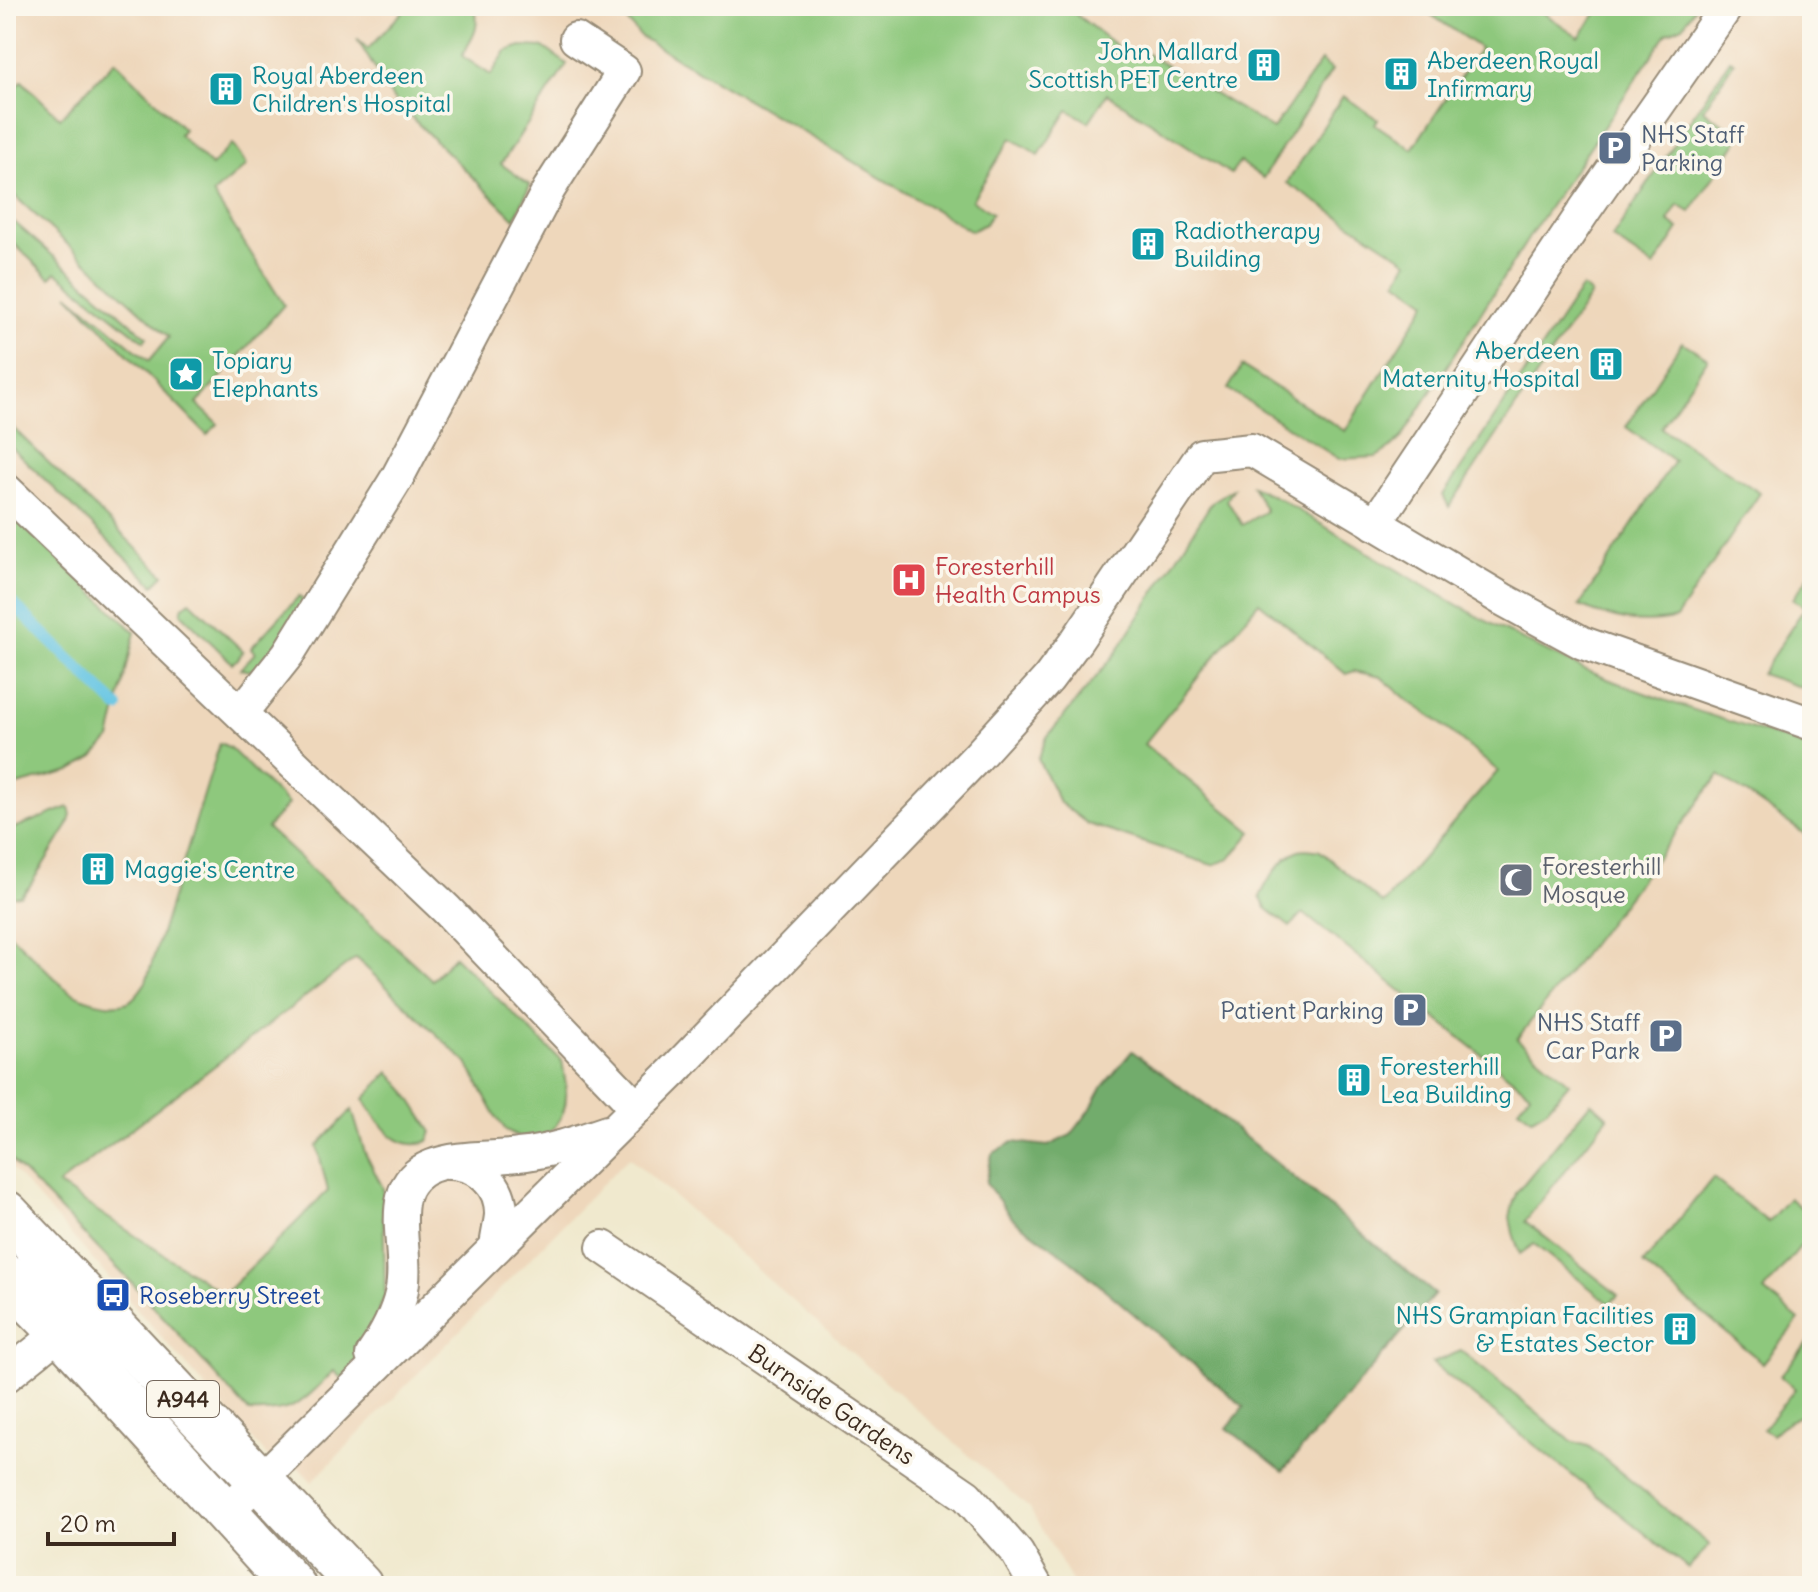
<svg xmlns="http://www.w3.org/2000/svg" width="1818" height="1592" font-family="Delius,sans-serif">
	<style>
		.built { fill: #eed7bb }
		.green { fill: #8ec87d; stroke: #64794e; stroke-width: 2 }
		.forest { fill: #72ac6c; stroke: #566b45; stroke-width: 2 }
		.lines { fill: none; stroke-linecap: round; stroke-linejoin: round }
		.stream { stroke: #65c5e3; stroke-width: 12 }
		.minor-casing { stroke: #968a76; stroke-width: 36 }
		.primary-casing { stroke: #968a76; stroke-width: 48 }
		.minor { stroke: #fff; stroke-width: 32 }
		.primary { stroke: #fff; stroke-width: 44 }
		.labels { text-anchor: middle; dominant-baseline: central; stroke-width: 7; stroke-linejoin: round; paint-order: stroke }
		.shield { fill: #fbf7ec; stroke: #75685c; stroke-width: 2 }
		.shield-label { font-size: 22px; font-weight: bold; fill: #3b2a1e }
		.culture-label { font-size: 24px; fill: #0d838f; stroke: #fbf7ec; text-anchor: start }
		.service-label { font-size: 24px; fill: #4e5e75; stroke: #fbf7ec; text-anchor: end }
		.health-label { font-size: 24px; fill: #be3a42; stroke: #fbf7ec; text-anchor: start }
		.worship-label { font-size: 24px; fill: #5b616d; stroke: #fbf7ec; text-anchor: start }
		.transit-label { font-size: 24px; fill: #164399; stroke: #fbf7ec; text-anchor: start }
		.street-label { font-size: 24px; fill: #3b2a1e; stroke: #fbf7ec }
	</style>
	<rect width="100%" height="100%" fill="#fbf7ec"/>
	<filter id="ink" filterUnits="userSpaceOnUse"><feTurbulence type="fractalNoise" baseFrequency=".0125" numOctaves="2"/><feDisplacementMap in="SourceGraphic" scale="16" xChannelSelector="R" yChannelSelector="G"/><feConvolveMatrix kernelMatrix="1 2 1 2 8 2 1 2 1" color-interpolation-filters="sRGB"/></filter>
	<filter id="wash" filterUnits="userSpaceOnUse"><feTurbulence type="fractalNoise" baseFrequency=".006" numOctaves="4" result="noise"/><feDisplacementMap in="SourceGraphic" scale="32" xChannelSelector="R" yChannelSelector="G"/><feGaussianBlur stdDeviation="1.8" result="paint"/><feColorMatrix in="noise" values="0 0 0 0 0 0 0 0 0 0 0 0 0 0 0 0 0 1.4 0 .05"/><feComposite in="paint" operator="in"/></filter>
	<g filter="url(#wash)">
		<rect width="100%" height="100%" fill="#f0e9ce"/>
		<polygon class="built" points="6,6 1812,6 1812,1586 1075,1586 1029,1508 629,1157 312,1482 287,1455 275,1465 6,1162"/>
		<g class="green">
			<path d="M408 6H475C480 32 473 35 462 56L491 75 506 51 522 46 543 47 567 64 501 164 530 185 515 219 394 100 357 39 368 49Z"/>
			<polygon points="620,6 1065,6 1126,53 1144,52 1273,129 1321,61 1332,70 1263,178 1240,162 1231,174 1107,94 1089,122 1068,110 1039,155 1011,138 972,200 992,213 985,224 971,231 641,37 628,22"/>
			<polygon points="1426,6 1533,6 1579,37 1602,6 1696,6 1683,26 1667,33 1533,231 1402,437 1389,449 1376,457 1339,459 1228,389 1242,366 1345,431 1427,302 1397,281 1408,261 1287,183 1343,96 1378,119 1375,124 1412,149 1480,48 1424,10"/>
			<polygon points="1730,60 1734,62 1703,110 1741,136 1690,212 1678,205 1668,221 1679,229 1654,267 1612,238"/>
			<polygon points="115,61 184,129 179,135 211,166 232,144 247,165 213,194 284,305 197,404 218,424 207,435 68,294 149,361 169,337 6,188 6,97 22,81 60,118"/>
			<polygon points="6,215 147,337 144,341 56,272 50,278 6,236"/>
			<polygon points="1582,287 1591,294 1449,507 1443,495"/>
			<path d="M1682 342 1708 358 1661 428 1760 493 1676 618C1643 627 1611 619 1579 606L1674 461 1626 427Z"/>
			<polygon points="6,421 164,575 154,585 6,442"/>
			<path d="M1252 486 1278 498C1381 560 1482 625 1593 673 1662 702 1740 724 1812 748V839L1719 775 1610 920 1517 1039 1569 1083 1547 1109 1532 1118 1518 1108 1530 1093 1303 913 1290 927 1266 908 1260 897C1267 881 1282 857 1299 850 1306 848 1313 850 1320 851L1383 904 1498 771 1434 718 1410 702 1381 677 1354 671 1346 674 1259 602 1144 744 1252 832 1230 859 1212 865 1088 824 1059 802 1038 759 1047 737 1116 653 1212 502 1233 489 1227 500 1242 525 1266 511Z"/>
			<polygon points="6,510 135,632 110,739 94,757 70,771 6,788"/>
			<polygon points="1812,571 1812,691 1761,674 1805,607 1793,599"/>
			<polygon points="299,596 306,603 261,666 251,671 240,669 255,653 251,648"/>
			<polygon points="190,601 243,651 238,659 232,663 181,613 183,606"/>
			<path d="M220 743 229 747 288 804 267 828 432 980 454 956 562 1061C566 1082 571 1107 556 1125 553 1130 546 1134 541 1138H521L506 1130 496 1117 467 1063 356 958 58 1185 224 1294 328 1191 317 1146 352 1110 365 1153 383 1188 385 1296 361 1354 342 1379 334 1371C302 1402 297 1414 249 1412L136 1287 6 1155V930L64 987C79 999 109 1009 128 1002 136 998 141 989 146 982Z"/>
			<polygon points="69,807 71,815 68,825 29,887 20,896 12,896 6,893 6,831"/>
			<path d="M389 1072 405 1090 432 1132 428 1141C397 1155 378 1122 364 1099Z"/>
			<polygon points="1591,1102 1608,1117 1525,1221 1618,1295 1610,1304 1534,1244 1520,1254 1513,1233 1510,1217 1516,1193"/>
			<polygon points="1713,1178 1768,1222 1789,1198 1812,1216 1812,1232 1764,1291 1799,1320 1763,1363 1643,1264"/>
			<path d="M1812 1338V1413C1794 1416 1784 1423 1772 1435L1763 1429 1795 1389 1780 1376Z"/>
			<polygon points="1461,1351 1571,1441 1588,1446 1710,1545 1688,1568 1432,1363"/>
		</g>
		<polygon class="forest" points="1132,1051 1217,1114 1435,1294 1283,1471 1227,1428 1244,1407 1071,1261 1012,1218 986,1183 992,1154 1013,1142 1048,1146 1071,1135 1090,1110 1103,1086"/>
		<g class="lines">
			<polyline class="stream" points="6,597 118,707"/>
		</g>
	</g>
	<g filter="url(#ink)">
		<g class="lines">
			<defs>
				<g id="minor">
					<polyline points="6,490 446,909 637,1108"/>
					<polyline points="1375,524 1586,208 1727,6"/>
					<polyline points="241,713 288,654 397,478 549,189 624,71 576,39"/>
					<path d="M449 1163C478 1163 502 1185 501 1215 500 1226 497 1237 496 1247"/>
					<polyline points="603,1247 967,1496 1017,1553 1036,1586"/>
					<path d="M372 1355C385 1336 396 1316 401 1294 412 1250 379 1186 432 1166 459 1156 489 1159 518 1155 549 1152 578 1142 607 1132"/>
					<polyline points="6,1376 61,1332"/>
					<polyline points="225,1511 260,1481 673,1072 977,757 1048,679 1077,640 1202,455 1252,450 1502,599 1583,643 1812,724"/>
				</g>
				<g id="primary">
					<polyline points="6,1213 360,1586"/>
					<polyline points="6,1276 61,1332 293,1586"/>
				</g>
			</defs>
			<use href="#minor" class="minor-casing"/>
			<use href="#primary" class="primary-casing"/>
			<use href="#minor" class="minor"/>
			<use href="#primary" class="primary"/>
		</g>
	</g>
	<defs>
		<symbol id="building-square" viewBox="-11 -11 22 22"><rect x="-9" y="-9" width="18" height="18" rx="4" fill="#0f9aa8" stroke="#fbf7ec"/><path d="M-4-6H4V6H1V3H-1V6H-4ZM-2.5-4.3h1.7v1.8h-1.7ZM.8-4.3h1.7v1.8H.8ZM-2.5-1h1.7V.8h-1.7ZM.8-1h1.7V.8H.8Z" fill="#fff"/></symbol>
		<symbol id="parking-square" viewBox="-11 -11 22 22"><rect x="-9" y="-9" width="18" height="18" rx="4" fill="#5c6f8a" stroke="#fbf7ec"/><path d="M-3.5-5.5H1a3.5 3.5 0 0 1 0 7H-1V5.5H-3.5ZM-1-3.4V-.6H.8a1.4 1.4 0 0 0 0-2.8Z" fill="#fff"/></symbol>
		<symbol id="sight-square" viewBox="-11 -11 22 22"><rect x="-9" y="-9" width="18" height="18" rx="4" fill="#0f9aa8" stroke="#fbf7ec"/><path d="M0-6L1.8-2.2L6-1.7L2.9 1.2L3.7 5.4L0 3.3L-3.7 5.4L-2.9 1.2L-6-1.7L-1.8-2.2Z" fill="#fff"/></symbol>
		<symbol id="hospital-square" viewBox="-11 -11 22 22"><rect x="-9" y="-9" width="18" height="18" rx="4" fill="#e0444e" stroke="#fbf7ec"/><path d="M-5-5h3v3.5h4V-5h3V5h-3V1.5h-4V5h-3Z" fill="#fff"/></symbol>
		<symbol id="mosque-square" viewBox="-11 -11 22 22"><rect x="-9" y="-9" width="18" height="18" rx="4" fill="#6b7280" stroke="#fbf7ec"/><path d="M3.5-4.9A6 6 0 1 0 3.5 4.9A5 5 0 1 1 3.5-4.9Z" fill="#fff"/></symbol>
		<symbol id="bus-square" viewBox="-11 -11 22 22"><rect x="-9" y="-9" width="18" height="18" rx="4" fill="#1a4fb4" stroke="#fbf7ec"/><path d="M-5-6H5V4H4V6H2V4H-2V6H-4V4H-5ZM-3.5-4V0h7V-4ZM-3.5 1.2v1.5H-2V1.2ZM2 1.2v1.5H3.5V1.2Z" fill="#fff"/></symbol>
	</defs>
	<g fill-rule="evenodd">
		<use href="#building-square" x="1244" y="45" width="40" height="40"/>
		<use href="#building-square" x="1381" y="54" width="40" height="40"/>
		<use href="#building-square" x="206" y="69" width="40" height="40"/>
		<use href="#parking-square" x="1595" y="128" width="40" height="40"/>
		<use href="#building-square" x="1128" y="224" width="40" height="40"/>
		<use href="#building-square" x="1586" y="344" width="40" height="40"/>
		<use href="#sight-square" x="166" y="354" width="40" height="40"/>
		<use href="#hospital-square" x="889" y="560" width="40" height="40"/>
		<use href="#building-square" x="78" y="849" width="40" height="40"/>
		<use href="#mosque-square" x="1496" y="860" width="40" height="40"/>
		<use href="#parking-square" x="1390" y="990" width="40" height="40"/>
		<use href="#parking-square" x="1646" y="1016" width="40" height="40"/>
		<use href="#building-square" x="1334" y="1060" width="40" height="40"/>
		<use href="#bus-square" x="93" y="1275" width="40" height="40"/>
		<use href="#building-square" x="1660" y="1309" width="40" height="40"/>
	</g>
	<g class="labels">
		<rect class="shield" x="147" y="1381" width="72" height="36" rx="6"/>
		<g class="shield-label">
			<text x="183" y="1399">A944</text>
		</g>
		<g class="culture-label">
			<text x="1238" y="51" text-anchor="end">John Mallard<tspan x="1238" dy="28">Scottish PET Centre</tspan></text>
			<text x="1427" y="60">Aberdeen Royal<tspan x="1427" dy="28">Infirmary</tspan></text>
			<text x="252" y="75">Royal Aberdeen<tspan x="252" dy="28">Children's Hospital</tspan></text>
			<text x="1174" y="230">Radiotherapy<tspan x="1174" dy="28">Building</tspan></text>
			<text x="1580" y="350" text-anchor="end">Aberdeen<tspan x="1580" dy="28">Maternity Hospital</tspan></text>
			<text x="212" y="360">Topiary<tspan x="212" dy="28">Elephants</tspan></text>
			<text x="124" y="869">Maggie's Centre</text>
			<text x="1380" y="1066">Foresterhill<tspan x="1380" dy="28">Lea Building</tspan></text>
			<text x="1654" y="1315" text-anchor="end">NHS Grampian Facilities<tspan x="1654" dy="28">&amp; Estates Sector</tspan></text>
		</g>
		<g class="service-label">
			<text x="1641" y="134" text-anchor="start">NHS Staff<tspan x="1641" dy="28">Parking</tspan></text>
			<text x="1384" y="1010">Patient Parking</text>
			<text x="1640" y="1022">NHS Staff<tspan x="1640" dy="28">Car Park</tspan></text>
		</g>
		<g class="health-label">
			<text x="935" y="566">Foresterhill<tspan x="935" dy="28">Health Campus</tspan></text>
		</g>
		<g class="worship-label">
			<text x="1542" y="866">Foresterhill<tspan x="1542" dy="28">Mosque</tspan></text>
		</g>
		<g class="transit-label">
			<text x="139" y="1295">Roseberry Street</text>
		</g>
		<g class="street-label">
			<text transform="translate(832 1404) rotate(34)">Burnside Gardens</text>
		</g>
	</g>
	<rect width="1818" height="1592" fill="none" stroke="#fbf7ec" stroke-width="32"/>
	<path d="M48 1532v12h126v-12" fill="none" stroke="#3b2a1e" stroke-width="4"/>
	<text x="60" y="1532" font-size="24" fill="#3b2a1e" stroke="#fbf7ec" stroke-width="6" paint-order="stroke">20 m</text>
</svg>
